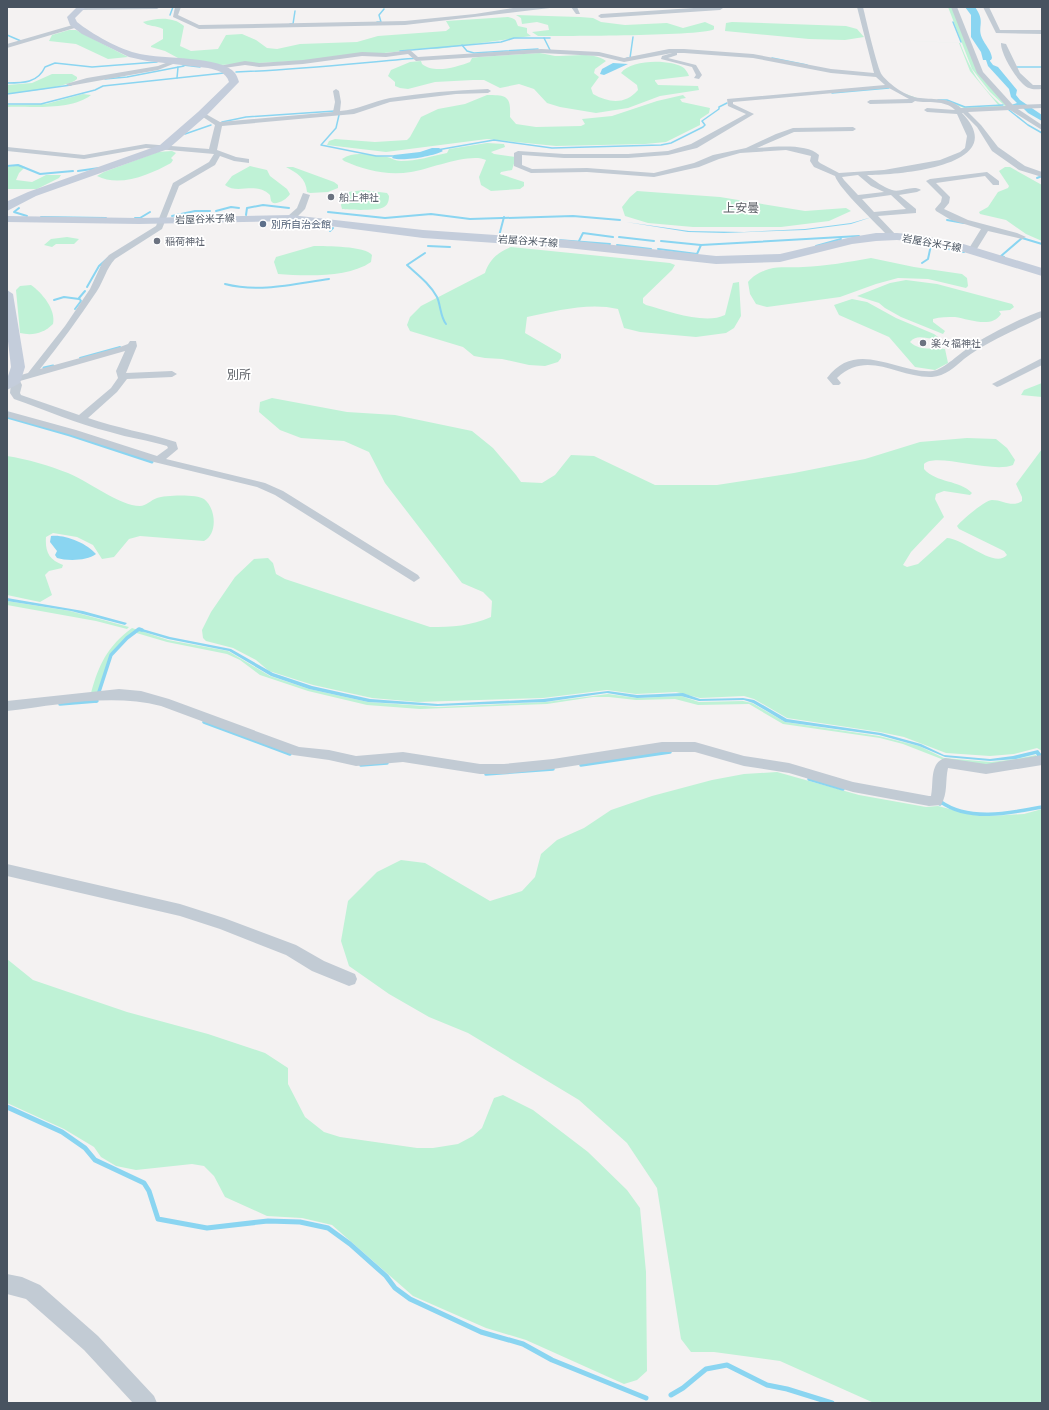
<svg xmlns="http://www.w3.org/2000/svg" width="1049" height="1410" font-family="Raleway,'Noto Sans JP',sans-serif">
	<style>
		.green { fill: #bff2d6 }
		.water { fill: #8ad5f1 }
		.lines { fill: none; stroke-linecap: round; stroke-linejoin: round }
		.stream-far4 { stroke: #8ad5f1; stroke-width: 1.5 }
		.stream-far3 { stroke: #8ad5f1; stroke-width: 2 }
		.stream-far2 { stroke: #8ad5f1; stroke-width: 3 }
		.stream-far1 { stroke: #8ad5f1; stroke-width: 3.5 }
		.stream { stroke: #8ad5f1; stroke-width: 5 }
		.river { fill: #8ad5f1; fill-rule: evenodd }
		.street { fill: #c2cbd4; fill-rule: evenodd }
		.secondary { fill: #c4cddb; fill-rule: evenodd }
		.worship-dot { fill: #6b7280; stroke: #fff; stroke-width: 1.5 }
		.service-dot { fill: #5c6f8a; stroke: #fff; stroke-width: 1.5 }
		.labels { text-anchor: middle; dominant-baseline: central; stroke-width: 3.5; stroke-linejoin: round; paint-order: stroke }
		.far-worship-label { font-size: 10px; fill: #5b616d; stroke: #fff; text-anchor: start }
		.far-street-label { font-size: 10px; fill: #485360; stroke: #fff }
		.far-service-label { font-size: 10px; fill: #4e5e75; stroke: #fff; text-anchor: start }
		.far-quarter-label { font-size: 12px; fill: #5d6167; stroke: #fff }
	</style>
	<rect width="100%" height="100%" fill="#f4f2f2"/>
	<g class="green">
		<path d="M948 7H952L980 74 1008 105V107C994 108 978 110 964 108 957 106 951 101 944 100 927 98 906 102 894 88L900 92 920 99 947 100 964 107 999 106 970 71 959 43 871 39 960 43C972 73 978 83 1002 106H1005L990 92 972 69Z"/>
		<path d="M516 15 580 17 593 18 601 22 625 25 667 23 683 28 705 22 714 26V29C709 36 558 36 538 36L532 32 549 30 548 25 537 22 522 24 521 18Z"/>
		<path d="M508 17C517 19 515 20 518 26L527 28V33L531 36 437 49H415L394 52 316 60 220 65 178 58 165 51 151 47V46L163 39V29C156 25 148 27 143 22 156 18 173 16 184 26L180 46 191 51 218 49 226 35 242 34 256 40 267 48 277 49 300 44 357 42 378 36 446 31 450 28 446 21Z"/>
		<polygon points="732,22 846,26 857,29 864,37 845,40 809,39 725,31 726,23"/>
		<polygon points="69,30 76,30 128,57 108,59 76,44 49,41 52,35"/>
		<path d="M540 53C545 54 550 55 555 56 571 57 592 51 606 61L595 69 594 73 599 77 591 88 593 94C609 103 625 105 638 90L637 85 621 73C631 59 671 59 684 68 686 70 688 73 689 76L655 80V81L658 85 698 86 699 90 660 96 628 108 596 113 560 107 547 103 534 89 519 84 500 88 484 80H473L435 82 408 89 400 88 395 86V82L388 76 391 70 410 62 421 61 422 64C434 74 457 67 470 62L472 58 479 57Z"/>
		<path d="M52 74H72L77 77V79C67 88 22 92 7 94V85L32 83Z"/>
		<path d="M83 94 91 95C71 111 31 106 7 107V105L46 104Z"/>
		<path d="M487 95C507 95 511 96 510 117L516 124 536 127 581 126 585 124 582 119 612 116 657 101 683 95 686 98 680 99 682 102 710 108 709 113 700 119V125L666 142 645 144 556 146 487 139 386 152 327 145 329 141 335 139 375 142 407 140 410 137 421 117 438 109 465 104Z"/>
		<path d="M487 143 504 144 505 147 491 152 494 154 516 157 512 170 501 172 500 174 524 182V186L520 189 491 191 481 185 479 177 486 160C471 152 429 169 411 172 387 176 365 170 344 161L342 159C356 150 371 156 387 157 392 158 395 161 401 161 417 161 432 156 447 153L449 149Z"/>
		<path d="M172 151 176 153 171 158 173 160 171 163C151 174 120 188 97 176L104 172 158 152Z"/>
		<polygon points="20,165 25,167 19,173 16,180 32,182 46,175 61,175 59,178 37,189 7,189 7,167"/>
		<path d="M250 166 267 170 270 176 287 189 290 194C287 199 279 204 273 203L271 201 270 195C255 181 238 195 225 185L232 176Z"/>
		<path d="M286 167H293L334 182 338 185V188L328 192 310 193 307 192C306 178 297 173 286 167Z"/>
		<polygon points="1005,167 1010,167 1042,185 1042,241 1026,234 1006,220 980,214 979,212 988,207 998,192 1008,188 1009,186 999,171"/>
		<path d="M363 190 387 193 389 196C389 200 388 205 384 207 378 211 349 210 342 209L341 205 343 199 342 193Z"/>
		<polygon points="637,191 720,197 805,211 846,208 851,211 829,221 781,227 693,227 648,223 625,216 622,207 630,197"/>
		<polygon points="67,237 79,239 74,244 56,244 52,247 44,245 51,239"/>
		<path d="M314 246C326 246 365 246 372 255L371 262C348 278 305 276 278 274L274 262 276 257Z"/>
		<path d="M511 247 670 263 675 265 672 270 643 298V303L646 305C668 311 705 325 725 315L733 283 739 282 741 316 734 328 726 333 696 337 640 332 624 328 618 309C589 302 556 311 527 317L525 333 561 354V358L558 362 545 366 529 365 502 359 485 358 474 356 463 347 410 331 407 325 410 317 421 306 485 273C489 260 498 252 511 247Z"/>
		<path d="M871 258 914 267 962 274 967 278 968 286 966 288 928 279 898 278 876 284 840 297 767 307 756 304 750 294 748 282C754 275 760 272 769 269 780 266 791 268 803 267 826 266 849 262 871 258Z"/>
		<path d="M906 280 937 284 1012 304 1014 307 1010 310 999 311 1001 314C992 329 969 319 955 317 948 317 940 317 933 319V322L945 331 943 334 901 317 885 308 879 303 857 296 890 283Z"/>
		<path d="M31 285C42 293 56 309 53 324 44 333 33 336 20 333L16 290 20 286Z"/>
		<path d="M852 299 867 302 896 318 934 334 938 337C928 342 919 332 910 342 921 352 932 347 945 349L948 363 935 370 915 367 889 337 839 315 834 305Z"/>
		<polygon points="1042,383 1042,397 1021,395 1024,390"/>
		<path d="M272 398 347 412 395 415 472 431 493 448 516 475 521 482 542 483 555 475 571 455 594 456 655 485H717L794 473 865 459 920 442 967 438 996 439 1007 448 1015 460 1013 465C992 474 936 452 924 464V469C936 483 960 480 972 493L970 495 944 491 936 494 935 499 944 517 911 552 903 565 907 567 918 564 947 538C963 538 994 569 1007 555L1004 551 959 529 957 526C962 520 985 500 992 500 1004 500 1011 508 1022 501V497L1016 484 1042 449V751L1037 748 1014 754 990 756 946 753 904 737 880 732 787 718 754 699 744 696 700 698 676 692 636 694 607 690 543 698 418 702 372 698 313 685 269 671 256 660 233 648 206 641 203 638 202 630 211 612 235 577 254 559 268 558 273 563 276 574 285 579 430 627C452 627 471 626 491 617L492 601 483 592 462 583 385 483 369 452 344 441 301 438 280 430 259 412 260 402Z"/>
		<path d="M7 456C27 459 50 466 68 473 88 481 120 506 140 506 146 506 151 500 157 498 165 495 197 494 204 499 216 508 218 534 204 541L140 536 129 539 114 557 102 559 93 545 77 537 53 533 46 537C45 552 49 560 63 565L62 568 49 571 45 575 52 595 40 602 7 595Z"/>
		<polygon points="7,601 70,611 129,627 127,629 96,621 7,605"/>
		<path d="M132 628 168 640 228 651 270 676 309 689 368 702 438 707 546 702 608 694 637 698 681 696 699 702 743 701 752 703 785 722 879 736 919 746 944 758 991 762 1016 759 1036 755 1038 759 989 768 944 760 903 744 880 738 783 724 749 704 698 705 675 699 636 700 609 697H593L547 704 420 709 367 705 308 691 260 675 240 660 227 654 167 642 133 632 110 654 97 695 91 693C99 664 107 647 132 628Z"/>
		<polygon points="777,772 859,795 926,807 938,806 973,815 991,816 1024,814 1042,809 1042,1403 874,1403 780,1361 714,1352 691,1352 681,1339 657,1188 627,1143 579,1100 468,1033 429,1017 389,994 349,966 341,941 348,901 377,872 401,860 425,863 490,901 522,891 535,877 541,854 557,840 584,828 611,810 652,796 712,780 744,774"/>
		<polygon points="7,959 33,980 127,1012 208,1034 265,1053 288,1068 288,1084 305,1117 324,1132 340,1137 417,1148 433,1148 458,1144 473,1136 482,1128 494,1098 503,1095 533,1110 588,1152 627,1190 640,1208 646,1272 647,1371 637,1380 624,1384 526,1340 486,1328 413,1296 332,1225 302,1218 267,1216 225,1197 214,1176 204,1166 192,1164 136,1170 116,1166 101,1157 94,1147 64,1129 7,1103"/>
	</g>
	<g class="water">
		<polygon points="975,31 984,43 983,48 991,57 990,61 993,65 998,67 1017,90 1016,95 1020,100 1042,115 1042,121 1028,113 1020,105 1011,105 1017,103 1011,97 1009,89 988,66 983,51 973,34"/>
		<polygon points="613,63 628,64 604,75 600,74 602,69"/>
		<path d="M432 148H439L443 151C434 156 402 162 392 158L394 155 420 152Z"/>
		<polygon points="872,217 851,224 805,230 724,233 688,232 626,222 689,231 744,232 805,229 851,223"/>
		<path d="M51 536C64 534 87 543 96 554 87 561 67 561 57 558L55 555 57 551 50 542Z"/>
		<polygon points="7,598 83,611 127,623 125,625 71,611 7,601"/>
		<polygon points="139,628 170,637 231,649 273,673 312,686 370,699 438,704 543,699 608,691 637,695 683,693 700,699 743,698 754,700 787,719 881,733 921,744 944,755 990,759 1013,756 1038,750 1042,755 1042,764 1036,754 1016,759 990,761 945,757 919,746 879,735 785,722 753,703 744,700 699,701 681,696 637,698 607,693 545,702 437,706 368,702 309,689 271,676 229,651 168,639 137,630"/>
	</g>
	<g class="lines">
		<g class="stream-far4">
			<polyline points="170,15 173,7"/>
			<polyline points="377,22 381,22 379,15 384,9"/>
			<polyline points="953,22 961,42"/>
			<polyline points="290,24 293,24 295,11"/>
			<polyline points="7,35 21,41"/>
			<polyline points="550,38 544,38 550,50"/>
			<polyline points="462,45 467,51 474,53 538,49"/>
			<polyline points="400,51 501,42 514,38 544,38"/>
			<polyline points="627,58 630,58 633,37"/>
			<polyline points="772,58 807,65"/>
			<polyline points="183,65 200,67"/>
			<polyline points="1017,67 1042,67"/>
			<path d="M236 72C297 70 357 63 418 58"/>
			<polyline points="177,78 178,67"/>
			<polyline points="105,79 127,77 184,66"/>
			<path d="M7 83C23 83 38 83 45 67L55 63 92 67 157 62"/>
			<polyline points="832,93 889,88"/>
			<polyline points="7,94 71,85"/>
			<polyline points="938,100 947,100 965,107 1003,105"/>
			<polyline points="7,104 41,104 95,90 103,86 224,73"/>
			<polyline points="1009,110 1028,125 1042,133"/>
			<polyline points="339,115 336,128 321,145 376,156 397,156"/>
			<polyline points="222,122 246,117 335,111"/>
			<polyline points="185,134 211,125"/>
			<polyline points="437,150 494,140 552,148 661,145 671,143 703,127 705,125 702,121 719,109 719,107 727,103"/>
		</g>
		<g class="stream-far3">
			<polyline points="7,166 18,165 40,174 73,171"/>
			<polyline points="78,171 99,168"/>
			<polyline points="1037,178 1042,176"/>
			<polyline points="19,208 14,212 27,216"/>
			<polyline points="216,211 231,207 239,208"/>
			<polyline points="328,212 385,218 431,214 470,219 573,216 620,220"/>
			<polyline points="246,215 247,208 263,205 289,208"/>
			<polyline points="172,216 195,211 210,211"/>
			<polyline points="41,217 106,218"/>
			<polyline points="135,218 140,218 150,212"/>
			<polyline points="947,220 964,223"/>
			<polyline points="330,231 333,228"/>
			<polyline points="499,236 504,217"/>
			<polyline points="619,237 654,241"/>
			<polyline points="532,238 610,244"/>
			<polyline points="1022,238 1042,244"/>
			<polyline points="579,241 583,233 613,237"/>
			<polyline points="661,241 701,245 859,236"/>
			<polyline points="909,241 964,252"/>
			<polyline points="617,245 651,249"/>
			<polyline points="428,246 450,247"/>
			<polyline points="816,246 841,239"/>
			<polyline points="658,249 697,254 701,245"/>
			<path d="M425 253 407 265C418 275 430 284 437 297 441 306 440 316 446 324"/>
			<polyline points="1004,257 1001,256 1022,238"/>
			<polyline points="922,263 928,259 931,245"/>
			<path d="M225 284C260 293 294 284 329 279"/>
			<polyline points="87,287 99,266 108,258"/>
			<polyline points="54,300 64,297 79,299"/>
			<polyline points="75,309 81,301 79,298 85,291"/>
			<polyline points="80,358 120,347"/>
		</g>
		<g class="stream-far2">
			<polyline points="44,368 53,366"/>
			<polyline points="7,417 70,435 152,462"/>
		</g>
		<g class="stream-far1">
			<polyline points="96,701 111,655 127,638 139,629 142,630"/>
			<polyline points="60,704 97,701"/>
			<polyline points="204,722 290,754"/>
			<polyline points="361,765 387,763"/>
			<polyline points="581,765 670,752"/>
			<polyline points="486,774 553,769"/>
			<polyline points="809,779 843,789"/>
			<path d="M940 804 941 802C969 822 1011 813 1042 807"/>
		</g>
		<g class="stream">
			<polyline points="7,1107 62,1132 85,1148 95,1160 144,1183 149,1191 158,1219 207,1228 268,1221 300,1222 328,1228 350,1244 386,1276 395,1288 410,1299 481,1332 523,1344 552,1360 646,1398"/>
			<polyline points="671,1395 683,1388 706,1369 727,1365 767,1385 787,1389 832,1403"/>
		</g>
		<path class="river" d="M965 7H975C986 22 977 26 982 38 985 45 991 50 992 58L991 60H983L981 52 971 37V15Z"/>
		<g class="street">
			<polygon points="80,7 160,7 157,9 78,10"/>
			<polygon points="175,7 181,7 178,15 199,25 405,21 475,14 520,7 558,7 405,25 199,29 173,17"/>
			<polygon points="571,7 577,7 580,14 576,14"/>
			<polygon points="709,7 723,8 720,10 601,18 598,16 601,14"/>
			<path d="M857 7H863C866 19 877 68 882 75 890 85 907 97 920 98 935 100 949 97 961 108L1006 106 977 73 951 7H957L983 72 1013 105 1042 104V108L1018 109 1042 125V130L1010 110 968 112 981 125 998 147 1025 166 1042 172V177L1019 170 992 151 977 127 963 113H962C1013 166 898 175 867 175 875 181 883 187 892 190 901 193 913 184 921 190L917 192 899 195 916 209V213L878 216 897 236 893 238H890C878 225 839 189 835 176L814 167 810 161 811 156 786 150 740 153 719 159 699 167 654 177 587 172 531 173 514 166V153L518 151 564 154H628L668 151 691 144 746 114 728 106 727 99 885 85 876 77 831 73 753 58 684 53H677V55L668 58 696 65 702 75 699 79 694 78 696 75 692 67 661 59 662 56 672 53 624 62 599 56 541 53 416 61 408 54 386 57 362 56 303 64 259 67 245 65 217 69 214 67 245 61 259 63 303 60 362 52 386 53 410 50 418 57 541 49 599 52 624 58 669 49H684L753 54 831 69 874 73ZM889 88 909 99 870 100 867 102 870 104 912 103 915 101C929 104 944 99 955 110L927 108 924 110 927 112 957 114 967 136 965 148 960 152 940 160 884 170 839 173 820 163 818 161 819 155C807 143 773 147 757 148L794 132 853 131 856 129 853 127 793 128 776 134 746 148 713 155 694 163 654 173 587 168 532 169 522 165V155L564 158H628L668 155 697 148 754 114 733 104V102ZM858 175 871 186 884 192 858 195 844 180 842 177ZM891 195 906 209 874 212 862 199Z"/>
			<polygon points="983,7 989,7 1000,30 1042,30 1042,34 996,33"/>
			<polygon points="76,24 79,26 78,27 7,48 7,44"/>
			<path d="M1001 43 1006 44 1020 73 1033 85H1042V89C1038 89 1033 90 1029 88 1018 84 1000 53 1001 43Z"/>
			<polygon points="176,59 178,60 178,62 158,70 69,86 66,84 87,78 158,66"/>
			<path d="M336 89 339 91 341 102 340 111C358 110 373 101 390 98 422 93 455 90 488 89L491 91 488 93 456 94 390 102 354 114 222 126 217 150 236 157 249 159V163L234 161 220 156 215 165 179 186 162 229 115 259C106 269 104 280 97 291 79 318 60 344 40 369L120 347 128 344 130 341H136L137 346 126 373 172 371 177 374 172 377 127 379 117 392 88 418C117 428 147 433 176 442L178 449 166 459 265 483 283 491 418 575 420 578 414 582 275 495 257 487 154 462 68 434 7 417V411L76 430 157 456 168 448 167 446C148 440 129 438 110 432 77 424 46 410 14 399L10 393 11 383H7V377H14L28 373 65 326 90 289 102 263 109 255 156 226 173 183 209 162 214 154 146 148 84 159 7 151V147L84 155 146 144 209 149 215 125 200 115V113H204L220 122 333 112 335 102 333 91ZM125 351 116 371 118 378 111 388 79 415 21 395 20 393 22 385 20 381Z"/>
			<polygon points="987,172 999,181 999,185 993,185 985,176 936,183 950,197 949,203 944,209 968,220 1017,233 1026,237 1022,239 988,231 975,252 972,252 968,250 981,229 951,220 936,211 935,209 941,202 942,197 926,181 930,179"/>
			<polygon points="303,193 310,195 305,209 294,220 288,220 288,216 297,208"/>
			<path d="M1042 311V317C1016 330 987 341 964 359 955 367 945 376 932 377 897 378 868 349 837 378L841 383 839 385H833L827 378C857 338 896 374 933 371 943 370 961 352 971 346 987 336 1024 316 1042 311Z"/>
			<polygon points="1042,358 1042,365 1000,386 997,387 992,384"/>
			<path d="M119 689 141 691 169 699 299 747 329 750 356 756 403 752 480 764H504L553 759 662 742H695L744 756 789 763 853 782 929 796H931C934 783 929 763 945 758L986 764 1042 755V765L986 774 948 768C945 781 948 793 941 805L929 806 853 792 789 773 744 766 695 752H662L553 769 504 774H480L403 762 356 766 329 760 293 755 161 706C111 693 58 705 7 711V701Z"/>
			<polygon points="7,864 180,904 224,918 296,945 324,961 355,974 357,979 355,984 349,986 312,971 286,955 220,929 180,916 7,876"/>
			<polygon points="7,1274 22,1277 40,1285 98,1336 154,1396 157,1403 133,1403 84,1350 26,1299 7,1294"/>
		</g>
		<g class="secondary">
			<path d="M77 7H86L75 18 77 22C92 34 120 50 140 54 161 59 222 56 235 73 237 76 238 79 239 82L206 116 168 149 36 196 7 211 8 201 28 192 160 145 198 112 229 82C226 72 217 70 208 68L147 61 129 57 82 34 70 25 67 17Z"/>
			<polygon points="291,215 423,230 567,240 716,256 780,254 852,237 876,233 897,233 918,235 960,243 1042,268 1042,276 957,250 918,242 897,240 876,241 852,244 780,262 716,264 567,248 423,238 291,221 139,224 7,222 7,216 139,218"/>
			<polygon points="7,290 13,294 25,367 20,383 7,390 7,379 11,367 7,333"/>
		</g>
	</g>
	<g class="worship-dot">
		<circle cx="331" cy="197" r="4"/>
		<circle cx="157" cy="241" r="4"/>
		<circle cx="923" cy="343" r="4"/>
	</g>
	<circle class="service-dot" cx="263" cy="224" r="4"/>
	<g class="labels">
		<g class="far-worship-label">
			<text x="339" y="197">船上神社</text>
			<text x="165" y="241">稲荷神社</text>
			<text x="931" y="343">楽々福神社</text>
		</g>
		<g class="far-street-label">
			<text transform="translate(205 219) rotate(-2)">岩屋谷米子線</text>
			<text transform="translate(528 241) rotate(4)">岩屋谷米子線</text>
			<text transform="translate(932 243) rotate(10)">岩屋谷米子線</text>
		</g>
		<g class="far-service-label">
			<text x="271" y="224">別所自治会館</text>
		</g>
		<g class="far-quarter-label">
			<text x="741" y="208">上安曇</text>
			<text x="239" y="375">別所</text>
		</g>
	</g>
	<rect width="1049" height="1410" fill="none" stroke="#485360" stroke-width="16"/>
</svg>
